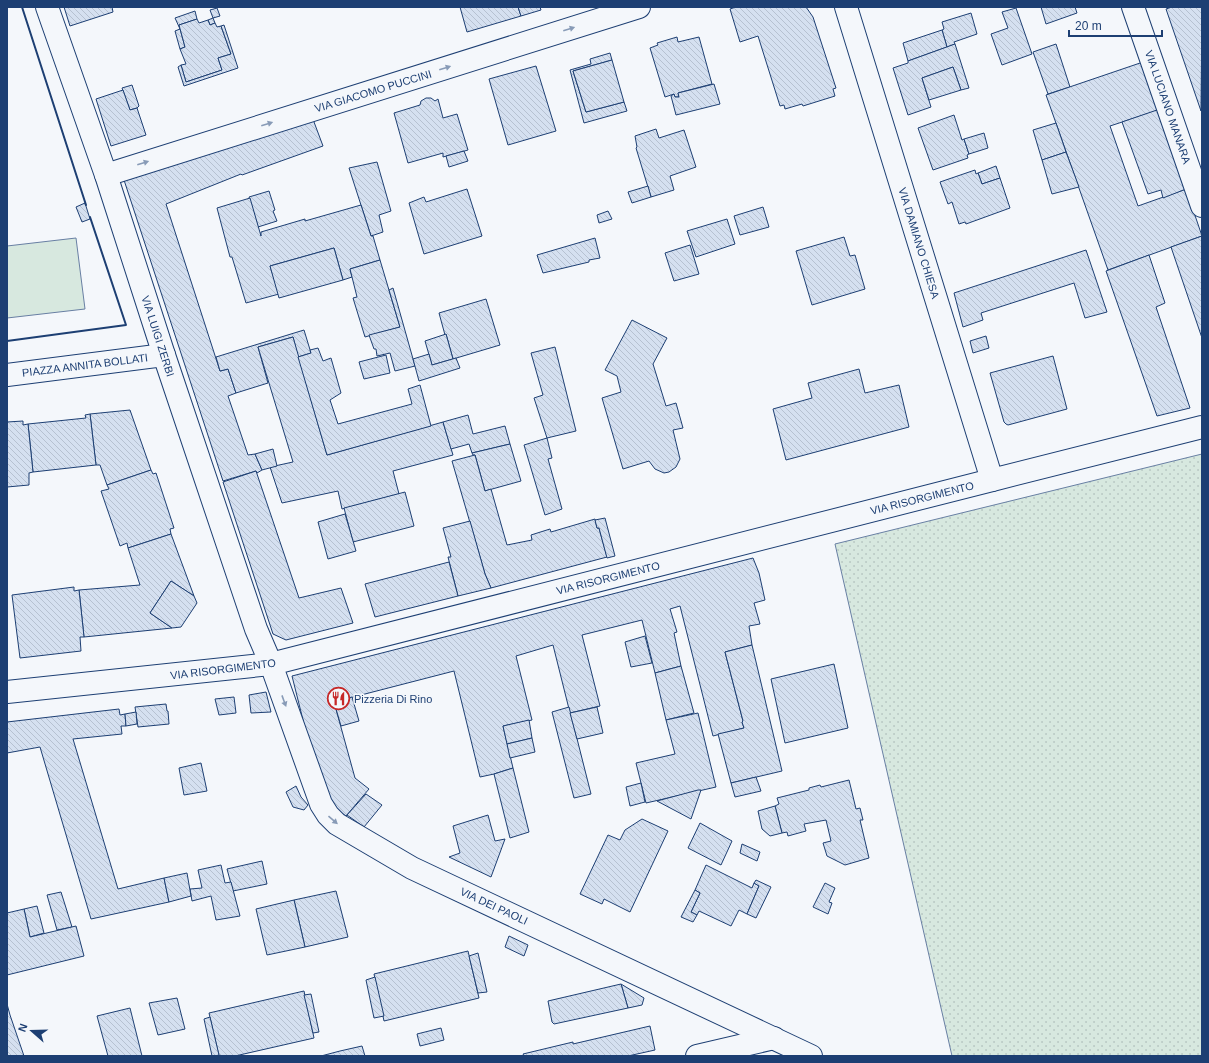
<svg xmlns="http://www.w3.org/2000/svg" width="1209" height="1063" font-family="Helvetica,sans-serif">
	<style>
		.grass { fill: #d7e8df; stroke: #687fa3 }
		.park { fill: url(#park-dots); stroke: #687fa3 }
		.building { fill: url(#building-back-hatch); stroke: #1d3f73 }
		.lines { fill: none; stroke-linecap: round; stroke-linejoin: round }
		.minor-casing { stroke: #1d3f73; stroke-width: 24 }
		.tertiary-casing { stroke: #1d3f73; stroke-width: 24 }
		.minor { stroke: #f4f7fb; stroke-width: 22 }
		.tertiary { stroke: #f4f7fb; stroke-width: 22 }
		.wall { stroke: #1d3f73; stroke-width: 2 }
		.oneway { fill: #889bb7 }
		.labels { text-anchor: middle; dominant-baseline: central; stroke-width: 3; stroke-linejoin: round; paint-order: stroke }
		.street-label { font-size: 11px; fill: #1d3f73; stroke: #f4f7fb }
		.poi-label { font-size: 11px; fill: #1d3f73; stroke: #f4f7fb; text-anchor: start }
	</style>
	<defs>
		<pattern id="park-dots" width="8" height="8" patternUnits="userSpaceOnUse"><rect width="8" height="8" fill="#d7e8df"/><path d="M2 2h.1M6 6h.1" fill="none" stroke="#b8c8c3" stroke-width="1.8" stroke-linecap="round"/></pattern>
		<pattern id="building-back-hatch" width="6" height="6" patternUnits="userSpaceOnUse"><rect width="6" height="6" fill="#d5e0f0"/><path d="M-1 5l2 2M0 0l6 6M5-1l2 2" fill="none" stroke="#b6c1d1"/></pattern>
	</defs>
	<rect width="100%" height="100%" fill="#f4f7fb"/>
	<polygon class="grass" points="76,238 85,309 7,318 7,246"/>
	<polygon class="park" points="1202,454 1202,1056 952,1056 835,544"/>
	<g class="building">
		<polygon points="64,7 112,7 113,12 70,26"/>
		<polygon points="460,7 518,7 521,16 467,32"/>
		<polygon points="518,7 540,7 541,10 521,16"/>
		<polygon points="736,7 806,7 813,17 836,88 833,89 835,96 803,106 802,104 785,109 784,105 780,106 758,36 740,42 730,9"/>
		<polygon points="1041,7 1075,7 1077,13 1046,24"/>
		<polygon points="1172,7 1202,7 1201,111 1166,9"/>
		<polygon points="217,8 220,16 213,18 210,10"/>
		<polygon points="1016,8 1032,54 1002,65 991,34 1008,28 1002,12"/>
		<polygon points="195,11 197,19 179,25 185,47 180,49 175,31 180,29 175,18"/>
		<polygon points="971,13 977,34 954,42 955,44 947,47 942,30 944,29 942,22"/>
		<polygon points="213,18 215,23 210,25 208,20"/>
		<polygon points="197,19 199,23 208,20 210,25 215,23 217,27 221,26 231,54 218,58 222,70 186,82 181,65 186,64 180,49 185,47 179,25"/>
		<polygon points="224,25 238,68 184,86 178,67 181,65 186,82 222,70 218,58 231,54 221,26"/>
		<polygon points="942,30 947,47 908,61 903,43"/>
		<polygon points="677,37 678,42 699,37 712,84 678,93 679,97 675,97 674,94 665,97 650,48 658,45 657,43"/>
		<polygon points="955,44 969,88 961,90 953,67 922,78 931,107 908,115 893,68 908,63 908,61"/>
		<polygon points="1056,44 1070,87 1048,94 1033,52"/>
		<polygon points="610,53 612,60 573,71 586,112 624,102 627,111 584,123 570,70 591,64 590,59"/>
		<polygon points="612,60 624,102 586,112 573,71"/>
		<polygon points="1146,61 1162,109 1110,126 1138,206 1186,189 1202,236 1108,270 1046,95"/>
		<polygon points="536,66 556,131 508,145 489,79"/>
		<polygon points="953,67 961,90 929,100 922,78"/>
		<polygon points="714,84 720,104 676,115 671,96 674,94 675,97 679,97 678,93"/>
		<polygon points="132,85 139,106 137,108 130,110 122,88"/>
		<polygon points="123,90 130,110 137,108 146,135 111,146 96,99"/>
		<polygon points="426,98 431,98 435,101 438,99 443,118 457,114 468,150 443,157 443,153 408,163 394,113 420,105 421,101"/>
		<polygon points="1157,110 1186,189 1163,198 1161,190 1148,194 1122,122"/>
		<polygon points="311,114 323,146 242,175 241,174 166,204 220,371 228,369 236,393 228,396 248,455 255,454 262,470 257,473 256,471 223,481 124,180"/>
		<polygon points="954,115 962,140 964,139 969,154 967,155 968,158 933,170 918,128"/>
		<polygon points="1056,123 1066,152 1042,160 1033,130"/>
		<polygon points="656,129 659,138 684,130 696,167 670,176 674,190 651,197 636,148 637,147 635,136"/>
		<polygon points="984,133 988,148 969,154 964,139"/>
		<polygon points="464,151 468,161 449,167 446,156"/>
		<polygon points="1066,152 1079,187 1052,194 1042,160"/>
		<polygon points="377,162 391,211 379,215 383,232 371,236 349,168"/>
		<polygon points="996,166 1000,178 982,184 978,173"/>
		<polygon points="975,170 976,174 978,173 982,184 1000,178 1010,208 966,224 965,222 959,224 952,202 948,204 940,182"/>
		<polygon points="648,186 651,197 632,203 628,192"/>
		<polygon points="467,189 482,236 424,254 409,203 424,197 426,202"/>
		<polygon points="269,191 275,210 273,211 277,221 258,227 249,197"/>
		<polygon points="250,198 261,236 261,232 305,219 305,221 361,205 371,236 373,236 380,260 350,269 352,277 343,280 334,248 270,266 279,294 246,303 232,257 230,257 217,208"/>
		<polygon points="85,203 90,219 82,222 76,207"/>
		<polygon points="763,207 769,227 740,235 734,216"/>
		<polygon points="608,211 612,219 599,223 597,215"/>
		<polygon points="727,219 735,244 696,257 687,231"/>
		<polygon points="1202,236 1202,338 1171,247"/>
		<polygon points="844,237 850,256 855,255 865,289 812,305 796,251"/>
		<polygon points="595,238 600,258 589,260 589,262 543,273 537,255"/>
		<polygon points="690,245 699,274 674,281 665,253"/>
		<polygon points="334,248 343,280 279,298 270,266"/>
		<polygon points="1086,250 1107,312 1085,318 1074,283 981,313 983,320 963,327 954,293"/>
		<polygon points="1149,255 1165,303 1156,307 1190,408 1157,416 1106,271"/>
		<polygon points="380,260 400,327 365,337 353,298 357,297 350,269"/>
		<polygon points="393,288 415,366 395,371 390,353 377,356 376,349 374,349 369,335 400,327 389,290"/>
		<polygon points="486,299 500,345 453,359 446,334 445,335 439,313"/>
		<polygon points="632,320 667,338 653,364 666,406 676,403 683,428 673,430 680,459 676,467 669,472 664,473 655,469 649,461 623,469 602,398 621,392 617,376 605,370"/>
		<polygon points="304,330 311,353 298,357 293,337 258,347 268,383 236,393 228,369 220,371 216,357"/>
		<polygon points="446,334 453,359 432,365 425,341"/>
		<polygon points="986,336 989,348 973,353 970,341"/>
		<polygon points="293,337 327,455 443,422 453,455 393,471 399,494 342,509 338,491 282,503 270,467 293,462 258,347"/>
		<polygon points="555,347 576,431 547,438 534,398 543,395 531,353"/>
		<polygon points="318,348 323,361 331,358 341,393 330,400 338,424 412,404 408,389 420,385 431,426 327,455 298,357 311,353 310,350"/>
		<polygon points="429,354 432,365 456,358 460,368 419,381 413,359"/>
		<polygon points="386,355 390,373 364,379 359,362"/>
		<polygon points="1053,356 1067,409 1008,425 1006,424 1004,422 990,373"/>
		<polygon points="859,369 865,393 899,385 909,427 786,460 773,409 812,398 808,383"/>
		<polygon points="130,410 151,470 107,485 100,465 96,465 90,414"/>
		<polygon points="90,414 96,465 33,472 28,424 86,418 85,415"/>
		<polygon points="468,415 473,434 505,426 510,444 472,453 469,444 451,449 443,422"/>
		<polygon points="23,421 23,425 28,424 33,472 29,473 29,485 7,487 7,422"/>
		<polygon points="547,438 552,458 548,459 562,509 545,515 524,445"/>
		<polygon points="510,444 521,481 485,491 475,455 473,455 472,453"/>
		<polygon points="273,449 277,466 262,470 255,454"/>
		<polygon points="475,455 485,491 491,489 507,545 532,540 531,535 550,529 551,532 595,519 597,528 599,528 607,557 491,588 485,574 452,461"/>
		<polygon points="151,470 153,474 156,473 174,528 170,529 171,534 128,548 127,543 120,546 101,491 109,489 107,485"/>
		<polygon points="256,471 299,598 341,588 353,623 286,640 273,634 223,482"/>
		<polygon points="405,492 414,526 353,542 344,508"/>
		<polygon points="345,514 356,551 328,559 318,522"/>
		<polygon points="605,518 615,556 607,558 599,528 597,528 595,520"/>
		<polygon points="470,521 485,574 491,588 458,596 448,557 451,557 443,528"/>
		<polygon points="171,534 194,596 171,581 150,613 172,628 84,637 79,590 140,585 128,548"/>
		<polygon points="753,558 759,573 765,600 754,603 760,624 749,626 752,645 725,652 743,721 742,722 744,728 713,736 680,606 670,609 677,632 674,633 681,666 655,673 642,620 582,635 600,706 570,713 553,645 516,656 532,720 503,726 513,768 494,774 480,777 454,671 334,702 355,778 369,789 346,816 332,807 315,768 292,676"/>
		<polygon points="449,562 458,596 375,617 365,584"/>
		<polygon points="171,581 194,596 197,603 181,627 172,628 150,613"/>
		<polygon points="74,587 74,591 79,590 84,637 80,637 81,651 20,658 12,595"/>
		<polygon points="645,636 652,663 631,667 625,642"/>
		<polygon points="752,645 782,771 731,783 718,734 744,728 742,722 743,721 725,652"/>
		<polygon points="834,664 848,728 785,743 771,679"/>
		<polygon points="681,666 694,713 666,720 655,673"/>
		<polygon points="266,692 271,712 251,713 249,695"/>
		<polygon points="234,697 236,713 219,715 215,699"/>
		<polygon points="352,697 359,721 341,726 334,702"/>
		<polygon points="166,704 167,711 168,711 169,724 138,727 135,707"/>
		<polygon points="569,707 591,794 574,798 552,712"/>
		<polygon points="597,707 603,733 577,739 570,713"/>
		<polygon points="119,709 120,715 125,714 126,726 121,726 122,734 73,739 118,889 164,878 169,902 91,919 40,747 7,753 7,722"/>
		<polygon points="136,712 137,724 126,726 125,714"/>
		<polygon points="698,713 716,787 646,803 636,763 675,754 666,720"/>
		<polygon points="529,720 532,738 507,744 503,726"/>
		<polygon points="532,738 535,752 510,758 507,744"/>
		<polygon points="201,763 207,791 184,795 179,768"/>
		<polygon points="513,768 529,832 510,838 494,774"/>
		<polygon points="756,777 761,791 735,797 731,783"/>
		<polygon points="849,780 856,809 860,808 863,820 860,820 869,858 845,865 827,856 823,843 831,841 826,820 804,824 806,831 788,836 787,832 782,833 775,806 779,804 777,798 809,790 809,788 820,785 821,787"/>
		<polygon points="641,783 645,802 630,806 626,787"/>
		<polygon points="296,786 301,797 308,805 304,810 293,807 286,792"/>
		<polygon points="698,790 701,790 691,819 657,801"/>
		<polygon points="366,794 382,805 364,827 347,815"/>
		<polygon points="775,806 782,833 770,836 762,829 758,811"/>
		<polygon points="488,815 495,841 505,839 491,877 449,857 460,853 453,826"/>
		<polygon points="642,819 668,831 630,912 604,899 602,904 580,894 608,835 620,840 625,830"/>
		<polygon points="700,823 732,841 721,865 688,848"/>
		<polygon points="742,844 760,852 757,861 740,853"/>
		<polygon points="262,861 267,884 233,891 227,869"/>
		<polygon points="221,865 225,883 231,882 240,916 216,920 211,896 192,901 190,889 202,888 198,870"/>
		<polygon points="706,865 752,888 754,883 759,886 747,914 739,910 731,926 699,911 697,915 691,912 700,893 695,890"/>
		<polygon points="187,873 191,896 169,902 164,878"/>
		<polygon points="756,880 771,887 756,918 747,914 759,886 754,883"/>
		<polygon points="825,883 835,888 829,902 832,903 828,914 813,907"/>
		<polygon points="695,890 700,893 691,912 697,915 693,922 681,917"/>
		<polygon points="336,891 348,937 305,947 294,900"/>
		<polygon points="61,892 72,927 57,930 47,895"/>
		<polygon points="294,900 305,947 267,955 256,909"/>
		<polygon points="37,906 44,933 30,937 24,909"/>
		<polygon points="24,909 30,937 76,926 84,956 7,975 7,913"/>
		<polygon points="509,936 528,945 524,956 505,947"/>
		<polygon points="468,951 479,998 384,1021 374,974"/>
		<polygon points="478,953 487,992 478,993 469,956"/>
		<polygon points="375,977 384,1016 374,1018 366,980"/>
		<polygon points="621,984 644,998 642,1005 628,1008"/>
		<polygon points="621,984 628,1008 554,1024 552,1022 548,1001"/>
		<polygon points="304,991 314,1038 235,1056 219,1056 209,1013"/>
		<polygon points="311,994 319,1032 313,1033 304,995"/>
		<polygon points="177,998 185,1029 158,1035 149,1003"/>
		<polygon points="7,1004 10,1015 24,1056 7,1056"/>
		<polygon points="130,1008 142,1056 108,1056 97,1016"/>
		<polygon points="210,1017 219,1055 215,1056 212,1056 204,1019"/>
		<polygon points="650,1026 655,1050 628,1056 524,1056 523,1054 573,1042 573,1044"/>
		<polygon points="441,1028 444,1040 420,1046 417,1034"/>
		<polygon points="362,1046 365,1056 321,1056 340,1051"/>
	</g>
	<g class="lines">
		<defs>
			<g id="minor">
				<polyline points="846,7 992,480"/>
				<polyline points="1133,7 1202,206"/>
				<polyline points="106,175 639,7"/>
				<polyline points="7,375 164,355"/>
				<polyline points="271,664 321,804 328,815 337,824 412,868 811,1056"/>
				<polyline points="697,1056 774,1038"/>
			</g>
			<g id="tertiary">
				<polyline points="47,7 106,175 164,355 256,629 271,664"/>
				<polyline points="7,692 271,664 992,480 1202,427"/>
			</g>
		</defs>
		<use href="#minor" class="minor-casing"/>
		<use href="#tertiary" class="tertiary-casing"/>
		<use href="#minor" class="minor"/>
		<use href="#tertiary" class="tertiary"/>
		<g class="wall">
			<polyline points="22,7 86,205"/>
			<polyline points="7,341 126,325 90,217"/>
		</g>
	</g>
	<defs><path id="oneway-solid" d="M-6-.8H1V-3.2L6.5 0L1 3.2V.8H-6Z"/></defs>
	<g class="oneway">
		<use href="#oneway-solid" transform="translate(569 29) rotate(-17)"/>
		<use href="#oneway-solid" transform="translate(445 68) rotate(-17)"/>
		<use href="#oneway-solid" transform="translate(267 124) rotate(-17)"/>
		<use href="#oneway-solid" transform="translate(143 163) rotate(-17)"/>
		<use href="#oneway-solid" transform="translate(284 701) rotate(70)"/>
		<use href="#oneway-solid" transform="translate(333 820) rotate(41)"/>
	</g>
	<defs>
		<symbol id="restaurant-ring" viewBox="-11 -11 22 22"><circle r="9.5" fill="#f4f7fb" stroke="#c62828" stroke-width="1.5"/><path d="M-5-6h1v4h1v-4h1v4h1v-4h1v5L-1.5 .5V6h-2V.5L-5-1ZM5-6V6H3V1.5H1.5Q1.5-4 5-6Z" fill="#c62828"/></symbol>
	</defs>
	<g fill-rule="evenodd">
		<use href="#restaurant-ring" x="326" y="686" width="25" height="25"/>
	</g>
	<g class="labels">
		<g class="street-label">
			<text transform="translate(373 91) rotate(-17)">VIA GIACOMO PUCCINI</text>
			<text transform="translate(1168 107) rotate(71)">VIA LUCIANO MANARA</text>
			<text transform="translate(919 243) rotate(73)">VIA DAMIANO CHIESA</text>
			<text transform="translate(158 336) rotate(72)">VIA LUIGI ZERBI</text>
			<text transform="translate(85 365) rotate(-7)">PIAZZA ANNITA BOLLATI</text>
			<text transform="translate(922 498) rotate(-14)">VIA RISORGIMENTO</text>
			<text transform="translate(608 578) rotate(-14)">VIA RISORGIMENTO</text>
			<text transform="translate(223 669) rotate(-7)">VIA RISORGIMENTO</text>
			<text transform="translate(494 906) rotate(25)">VIA DEI PAOLI</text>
		</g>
		<g class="poi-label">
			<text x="354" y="699">Pizzeria Di Rino</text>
		</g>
	</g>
	<rect width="1209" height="1063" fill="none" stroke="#1d3f73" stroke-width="16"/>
	<g transform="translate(32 1031) rotate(290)" stroke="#f4f7fb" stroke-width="3" paint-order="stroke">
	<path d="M0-3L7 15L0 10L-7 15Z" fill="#1d3f73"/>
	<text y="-6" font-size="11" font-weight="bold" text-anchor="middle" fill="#1d3f73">N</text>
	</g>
	<path d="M1069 30v6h93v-6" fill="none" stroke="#1d3f73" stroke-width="2"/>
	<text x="1075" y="30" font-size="12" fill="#1d3f73" stroke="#f4f7fb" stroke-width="3" paint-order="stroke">20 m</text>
</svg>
